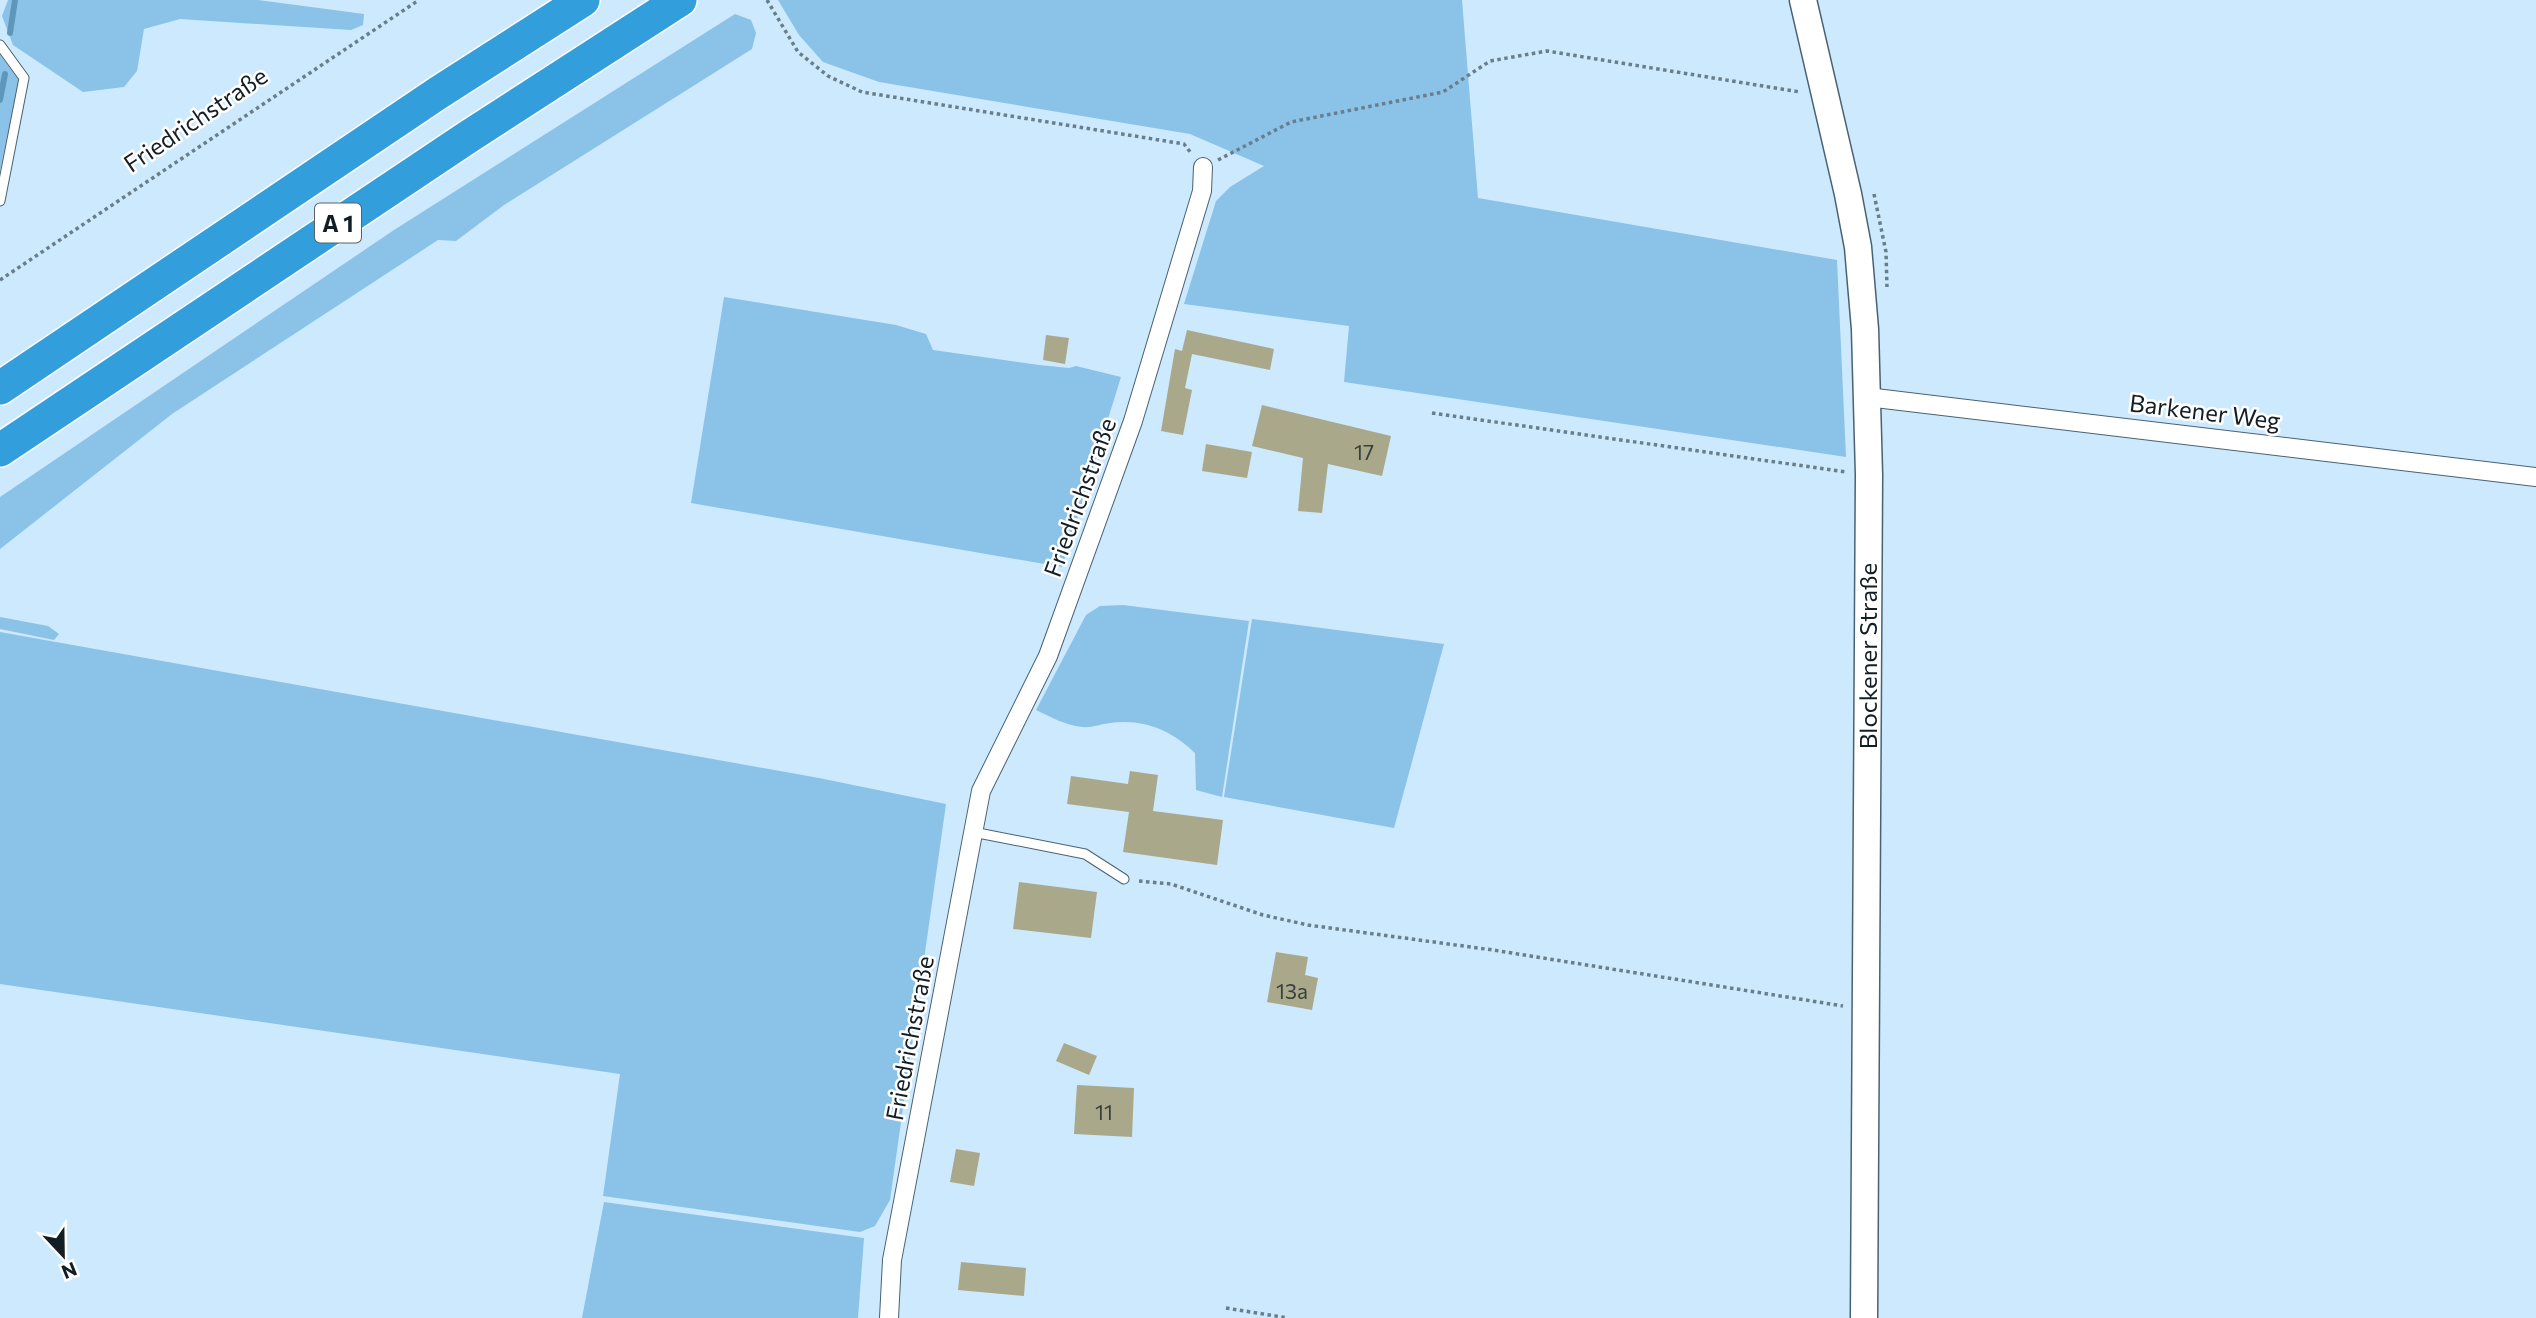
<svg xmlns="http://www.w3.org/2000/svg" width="2536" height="1318" font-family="Commissioner,sans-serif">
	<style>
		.green { fill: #8bc2e8 }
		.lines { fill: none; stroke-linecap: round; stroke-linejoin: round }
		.stream { stroke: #5f97bb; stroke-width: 6 }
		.building { fill: #aaa88a }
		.lane-casing { stroke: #496273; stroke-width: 11 }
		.street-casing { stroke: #496273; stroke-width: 20 }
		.secondary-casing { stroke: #496273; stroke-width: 29 }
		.highway-casing { stroke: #fff; stroke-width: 36 }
		.path { stroke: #6a7d8a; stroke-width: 3.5; stroke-dasharray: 3.5 3.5; stroke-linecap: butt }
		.lane { stroke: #fff; stroke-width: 9 }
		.street { stroke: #fff; stroke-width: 18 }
		.secondary { stroke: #fff; stroke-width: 26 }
		.highway { stroke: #329fdc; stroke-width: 33 }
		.labels { text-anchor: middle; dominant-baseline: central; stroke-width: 5; stroke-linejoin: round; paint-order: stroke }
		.number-label { font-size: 21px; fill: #38403e }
		.shield { fill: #fff; stroke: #596166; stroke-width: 2 }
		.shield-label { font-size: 23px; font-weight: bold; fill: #121d24 }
		.street-label { font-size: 24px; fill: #121d24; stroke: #fff }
	</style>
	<rect width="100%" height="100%" fill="#cce9fd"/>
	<g class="green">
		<polygon points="8,0 258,0 364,14 363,25 351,30 180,19 144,29 137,71 124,87 83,92 13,45 2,16"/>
		<polygon points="778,0 1462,0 1478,198 1837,260 1846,457 1344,382 1349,326 1184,304 1216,201 1230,187 1264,166 1190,134 879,82 823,62 799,35"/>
		<polygon points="735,14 751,20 756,33 752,49 504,205 456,241 438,240 172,414 0,549 0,497 394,230"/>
		<polygon points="0,54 19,80 0,171"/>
		<polygon points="724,297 896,325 926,334 933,350 1039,365 1069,368 1076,366 1121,377 1062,567 691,503"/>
		<path d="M1123 605 1249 621 1222 797 1196 790 1195 753C1172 730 1142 718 1110 723 1101 724 1091 728 1082 727 1065 725 1051 717 1036 710L1086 615 1100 606Z"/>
		<polygon points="0,617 48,626 59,634 54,640 0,629"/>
		<polygon points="1252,619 1444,644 1394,828 1224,797"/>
		<polygon points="0,632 819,778 946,804 890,1200 875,1226 860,1232 603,1196 620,1074 0,984"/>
		<polygon points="604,1202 864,1238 858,1318 582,1318"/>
	</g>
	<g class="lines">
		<g class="stream">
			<polyline points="10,33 15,0"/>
			<polyline points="0,100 5,74"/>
		</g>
	</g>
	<g class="building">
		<polygon points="1187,330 1274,349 1270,370 1192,354 1185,388 1192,390 1183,435 1161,431 1175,349 1182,351"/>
		<polygon points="1046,335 1069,338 1065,364 1043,360"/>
		<polygon points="1262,405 1391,436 1382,476 1328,464 1322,513 1298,511 1303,458 1252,446"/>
		<polygon points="1206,444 1252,452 1247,478 1202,471"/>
		<polygon points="1130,771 1158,775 1153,811 1223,820 1217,865 1123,852 1129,812 1067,804 1071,776 1128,784"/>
		<polygon points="1019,882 1097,892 1091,938 1013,929"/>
		<polygon points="1276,952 1308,957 1305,975 1318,978 1312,1010 1267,1002"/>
		<polygon points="1064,1043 1097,1056 1089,1075 1056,1061"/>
		<polygon points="1077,1085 1134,1088 1132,1137 1074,1134"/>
		<polygon points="956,1149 980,1153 974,1186 950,1182"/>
		<polygon points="961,1262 1026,1268 1024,1296 958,1290"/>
	</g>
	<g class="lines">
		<defs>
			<g id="lane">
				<polyline points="0,45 24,78 0,201"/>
				<polyline points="973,832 1085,854 1124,879"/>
			</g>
			<g id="street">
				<polyline points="1867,397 2536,477"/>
				<polyline points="889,1318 892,1260 981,791 1048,656 1133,421 1202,191 1203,167"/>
			</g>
			<polyline id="secondary" points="1803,0 1848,194 1858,247 1865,329 1869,475 1864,1318"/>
			<g id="highway">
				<polyline points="0,388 438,93 583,0"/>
				<polyline points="0,450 468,137 680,0"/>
			</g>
		</defs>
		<use href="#lane" class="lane-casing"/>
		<use href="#street" class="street-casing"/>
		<use href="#secondary" class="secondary-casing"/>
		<use href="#highway" class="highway-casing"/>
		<g class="path">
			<polyline points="767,0 798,52 828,76 862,92 1184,144 1191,153"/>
			<polyline points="1218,160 1291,122 1443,92 1490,61 1547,51 1800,92"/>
			<polyline points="1874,194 1886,252 1887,287"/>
			<polyline points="0,280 419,0"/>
			<polyline points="1432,413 1846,472"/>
			<polyline points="1139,881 1171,884 1263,915 1308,925 1493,950 1843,1006"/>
			<polyline points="1226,1308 1288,1318"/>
		</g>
		<use href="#lane" class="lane"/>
		<use href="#street" class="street"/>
		<use href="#secondary" class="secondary"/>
		<use href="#highway" class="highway"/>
	</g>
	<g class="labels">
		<g class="number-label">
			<text x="1364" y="451">17</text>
			<text x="1292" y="990">13a</text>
			<text x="1104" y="1111">11</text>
		</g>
		<rect class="shield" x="315" y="203.5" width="46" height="39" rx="5"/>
		<g class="shield-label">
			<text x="338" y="223">A 1</text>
		</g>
		<g class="street-label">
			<text transform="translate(195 119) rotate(-34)">Friedrichstraße</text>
			<text transform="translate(2205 411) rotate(7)">Barkener Weg</text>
			<text transform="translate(1079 497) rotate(-70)">Friedrichstraße</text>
			<text transform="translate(1867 656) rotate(-90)">Blockener Straße</text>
			<text transform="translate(909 1038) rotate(-79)">Friedrichstraße</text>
		</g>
	</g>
	<g transform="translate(63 1255) rotate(158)" stroke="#ffffff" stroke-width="5" paint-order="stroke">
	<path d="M0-5L12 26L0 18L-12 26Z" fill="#121d24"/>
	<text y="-10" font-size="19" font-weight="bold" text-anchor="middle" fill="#121d24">N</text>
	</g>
</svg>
